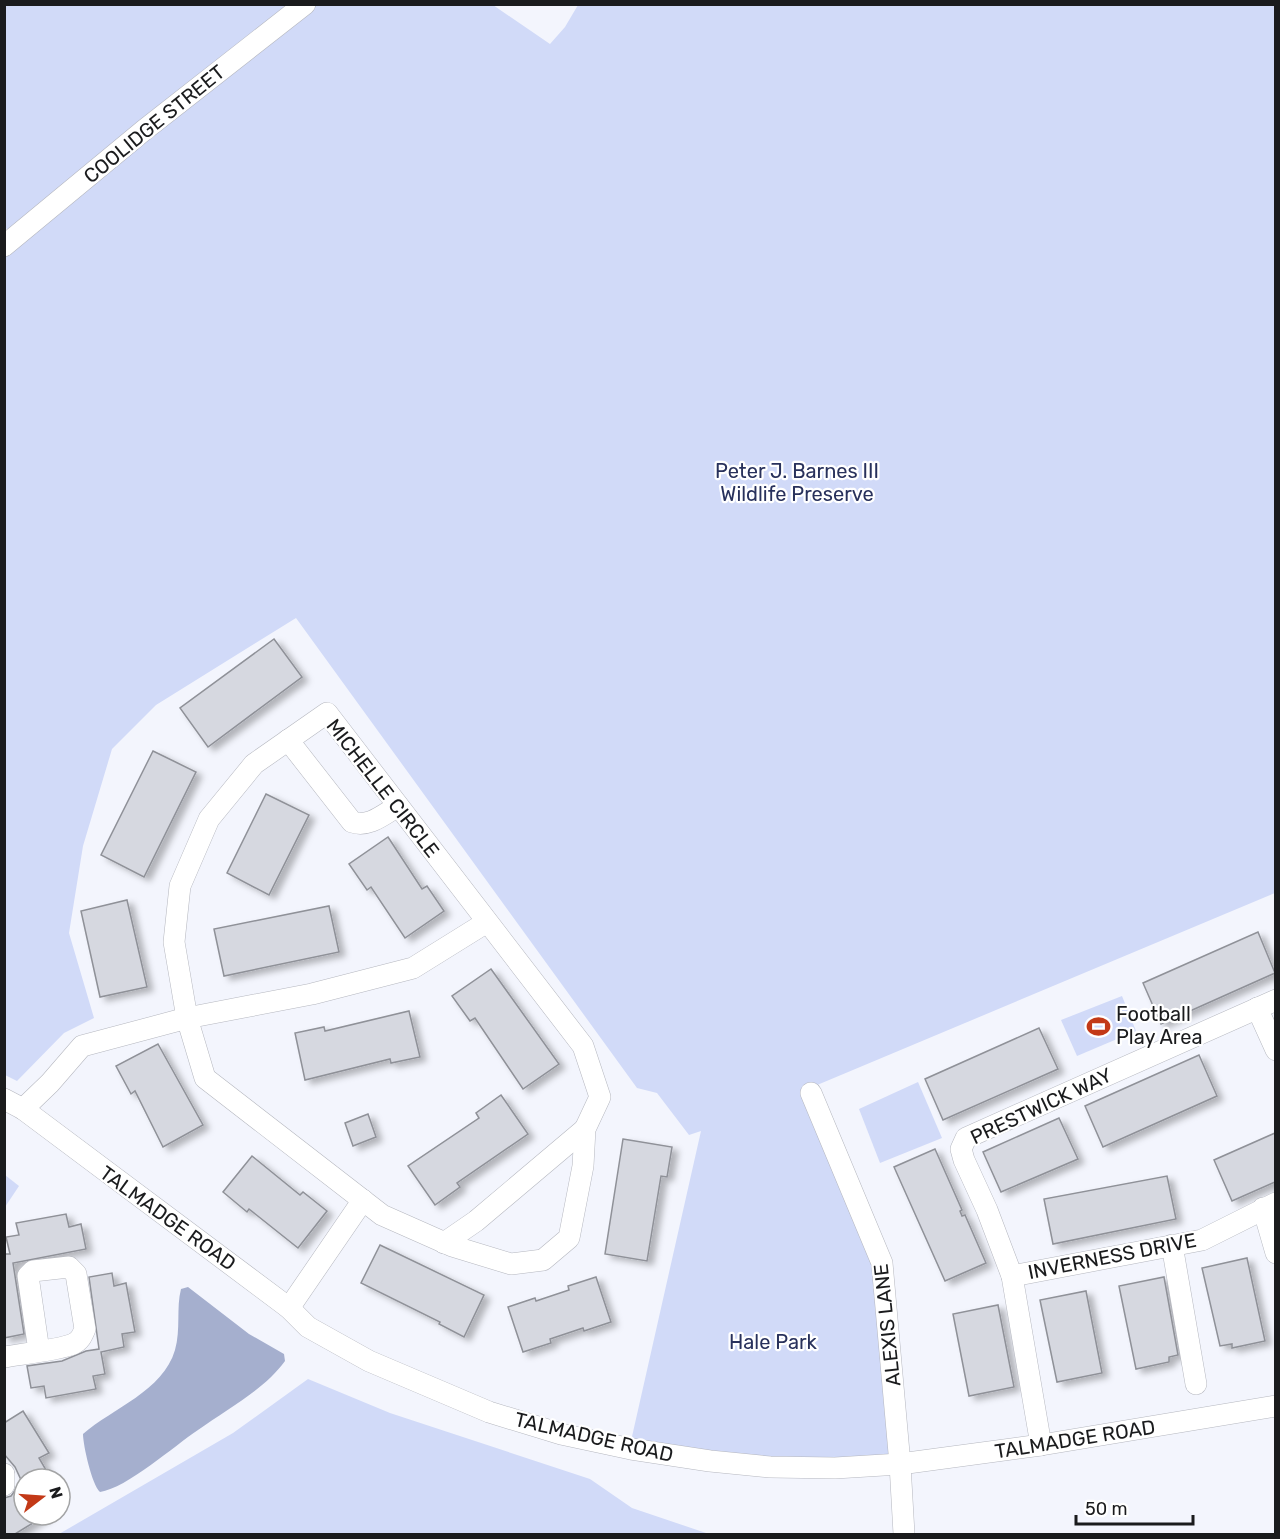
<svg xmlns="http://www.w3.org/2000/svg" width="1280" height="1539" font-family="Rubik,sans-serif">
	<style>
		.green { fill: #d1daf8 }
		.water { fill: #a5afce }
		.building { fill: #d6d8e0; stroke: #8f9198; stroke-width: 1.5; filter: url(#shadow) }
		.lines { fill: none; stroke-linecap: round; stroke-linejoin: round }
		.minor-casing { stroke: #b5b7bf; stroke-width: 22 }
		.minor { stroke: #fff; stroke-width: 21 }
		.labels { text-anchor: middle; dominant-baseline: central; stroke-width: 4.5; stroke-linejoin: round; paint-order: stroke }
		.street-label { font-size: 20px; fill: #1a1b1d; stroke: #fff }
		.park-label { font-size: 20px; fill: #28315c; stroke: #fff }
		.poi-label { font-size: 20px; fill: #1a1b1d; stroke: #fff; text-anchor: start }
	</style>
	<defs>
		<filter id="shadow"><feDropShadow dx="6" dy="4" stdDeviation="3" flood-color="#0004"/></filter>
	</defs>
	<rect width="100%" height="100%" fill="#f3f5fd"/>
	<g class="green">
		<polygon points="5,5 493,5 550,44 565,27 578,5 1275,5 1275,893 810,1088 874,1242 900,1464 771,1461 631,1441 701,1131 689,1135 657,1093 637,1088 296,618 156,705 112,749 83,846 69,933 94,1018 64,1033 17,1081 5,1075 4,240 9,236 4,222"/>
		<polygon points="1122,996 1136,1031 1077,1056 1061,1020"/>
		<polygon points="918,1082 942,1138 880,1163 859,1109"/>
		<polygon points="5,1175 19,1186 5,1207"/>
		<polygon points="308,1379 390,1413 590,1479 632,1508 709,1534 59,1534 233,1433"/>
	</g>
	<path class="water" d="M188 1287 249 1334 284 1354 285 1361C264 1390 227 1409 198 1430 174 1446 127 1488 100 1492 92 1485 83 1445 83 1434 113 1408 163 1391 175 1350 181 1329 176 1308 181 1289Z"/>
	<g class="building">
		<polygon points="274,639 302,677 208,747 180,708"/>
		<polygon points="153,751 196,772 144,877 101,855"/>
		<polygon points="266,794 309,815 269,895 227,873"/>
		<polygon points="388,837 422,889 427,886 444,911 405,938 371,887 367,890 349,864"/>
		<polygon points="127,900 147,987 100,997 81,911"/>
		<polygon points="329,906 339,952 224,976 214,929"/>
		<polygon points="1258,932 1275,973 1161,1024 1143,983"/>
		<polygon points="491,969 559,1064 523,1089 475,1018 470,1021 452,996"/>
		<polygon points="409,1011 420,1057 391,1063 390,1059 305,1080 295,1033 324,1027 325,1031"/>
		<polygon points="1039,1028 1058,1069 943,1120 925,1079"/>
		<polygon points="158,1044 203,1125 163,1147 135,1091 131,1094 116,1066"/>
		<polygon points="1199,1055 1217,1096 1103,1147 1085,1106"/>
		<polygon points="501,1095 528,1134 457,1183 460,1187 435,1205 408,1166 479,1118 476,1113"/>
		<polygon points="368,1114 376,1137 353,1146 345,1123"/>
		<polygon points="1059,1118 1078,1159 1001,1192 983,1152"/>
		<polygon points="1275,1133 1275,1182 1232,1201 1214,1160"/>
		<polygon points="623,1139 672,1147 667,1177 661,1176 647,1261 605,1254"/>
		<polygon points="935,1149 962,1210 960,1211 962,1216 965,1215 986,1263 945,1281 894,1167"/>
		<polygon points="252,1156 300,1195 303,1192 327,1211 298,1248 249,1209 247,1212 223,1192"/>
		<polygon points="1167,1176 1176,1219 1053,1244 1044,1199"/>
		<polygon points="66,1214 69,1227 81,1224 86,1249 13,1263 24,1334 4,1338 4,1254 10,1254 6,1237 19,1235 16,1223"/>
		<polygon points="380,1245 484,1295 464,1337 439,1324 440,1322 361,1283"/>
		<polygon points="1247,1258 1265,1341 1232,1348 1232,1344 1220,1346 1202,1268"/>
		<polygon points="112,1273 114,1286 126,1283 135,1332 122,1334 124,1347 101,1352 105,1374 93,1376 96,1389 46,1398 44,1386 31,1388 27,1366 62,1361 86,1351 99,1349 89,1277"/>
		<polygon points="596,1277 611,1322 584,1331 583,1328 550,1339 551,1343 523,1352 508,1307 535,1298 536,1301 569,1290 568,1286"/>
		<polygon points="1164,1277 1178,1355 1169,1357 1169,1362 1136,1369 1119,1286"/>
		<polygon points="1086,1291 1102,1373 1057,1382 1040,1300"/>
		<polygon points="998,1305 1014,1387 969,1396 953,1314"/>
		<polygon points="23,1411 49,1453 39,1458 46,1470 31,1479 24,1479 23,1484 15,1467 4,1454 4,1423"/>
		<polygon points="24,1484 24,1515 46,1515 15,1534 4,1534 4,1498 11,1496 16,1489"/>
	</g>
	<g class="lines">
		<defs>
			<g id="minor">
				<polyline points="4,246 143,131 305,4"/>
				<polygon points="327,713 583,1046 600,1097 585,1129 583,1166 569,1238 543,1260 511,1264 452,1246 382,1215 205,1078 187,1018 174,942 180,886 209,819 254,764"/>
				<path d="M288 740 352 822C369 828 384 814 398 806"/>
				<polyline points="1257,1008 1276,1050"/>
				<polyline points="811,1093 882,1263 900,1464 904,1534"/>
				<polyline points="4,1099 23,1109 289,1308 308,1327 369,1361 489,1412 561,1434 631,1449 710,1461 770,1467 835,1468 900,1464 1041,1445 1276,1406"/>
				<polyline points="23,1109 50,1083 82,1046 187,1018 312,994 413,968 487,922"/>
				<polyline points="1263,1208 1276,1253"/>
				<polyline points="444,1243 476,1221 585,1129"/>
				<polyline points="1172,1245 1196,1384"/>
				<polyline points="1012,1276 1202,1240 1276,1203"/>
				<polyline points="289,1308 363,1200"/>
				<path d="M4 1357C21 1354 59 1350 73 1344 80 1341 82 1336 85 1329L76 1274 69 1267 33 1271 28 1276 39 1351"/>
				<polyline points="1041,1445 1012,1276 987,1210 964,1160 961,1149 966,1138 1276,1000"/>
				<polyline points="4,1474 4,1485"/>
			</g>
		</defs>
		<use href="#minor" class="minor-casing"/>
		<use href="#minor" class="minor"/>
	</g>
	<defs>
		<symbol id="stadium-bare" viewBox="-9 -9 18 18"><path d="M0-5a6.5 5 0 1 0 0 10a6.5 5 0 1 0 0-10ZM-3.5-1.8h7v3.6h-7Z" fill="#c33917" stroke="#fff" stroke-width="2.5" paint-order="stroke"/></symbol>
	</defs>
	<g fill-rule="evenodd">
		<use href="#stadium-bare" x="1082" y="1010" width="33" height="33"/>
	</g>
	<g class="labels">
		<g class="street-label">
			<text transform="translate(154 124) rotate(-39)">COOLIDGE STREET</text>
			<text transform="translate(383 788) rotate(52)">MICHELLE CIRCLE</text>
			<text transform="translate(1041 1106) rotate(-25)">PRESTWICK WAY</text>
			<text transform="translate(168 1218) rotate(36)">TALMADGE ROAD</text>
			<text transform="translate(1112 1256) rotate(-11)">INVERNESS DRIVE</text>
			<text transform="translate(887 1325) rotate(-96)">ALEXIS LANE</text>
			<text transform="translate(594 1437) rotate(13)">TALMADGE ROAD</text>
			<text transform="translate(1075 1439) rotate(-9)">TALMADGE ROAD</text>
		</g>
		<g class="park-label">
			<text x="797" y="471">Peter J. Barnes III<tspan x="797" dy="23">Wildlife Preserve</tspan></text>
			<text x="773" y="1342">Hale Park</text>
		</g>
		<g class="poi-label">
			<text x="1116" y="1014">Football<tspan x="1116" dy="23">Play Area</tspan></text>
		</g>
	</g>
	<rect width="1280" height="1539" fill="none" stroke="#1a1b1d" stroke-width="12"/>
	<g transform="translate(42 1497) rotate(73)"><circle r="28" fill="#ffffff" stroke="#a3a4a5" stroke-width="1.5"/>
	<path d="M0-4.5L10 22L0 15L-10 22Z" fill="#c33917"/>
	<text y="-9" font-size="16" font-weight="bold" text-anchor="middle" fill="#1a1b1d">N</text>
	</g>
	<path d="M1076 1515v9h117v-9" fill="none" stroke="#1a1b1d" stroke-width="3"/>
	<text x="1085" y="1515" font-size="18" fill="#1a1b1d" stroke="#ffffff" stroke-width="4.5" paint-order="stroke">50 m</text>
</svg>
